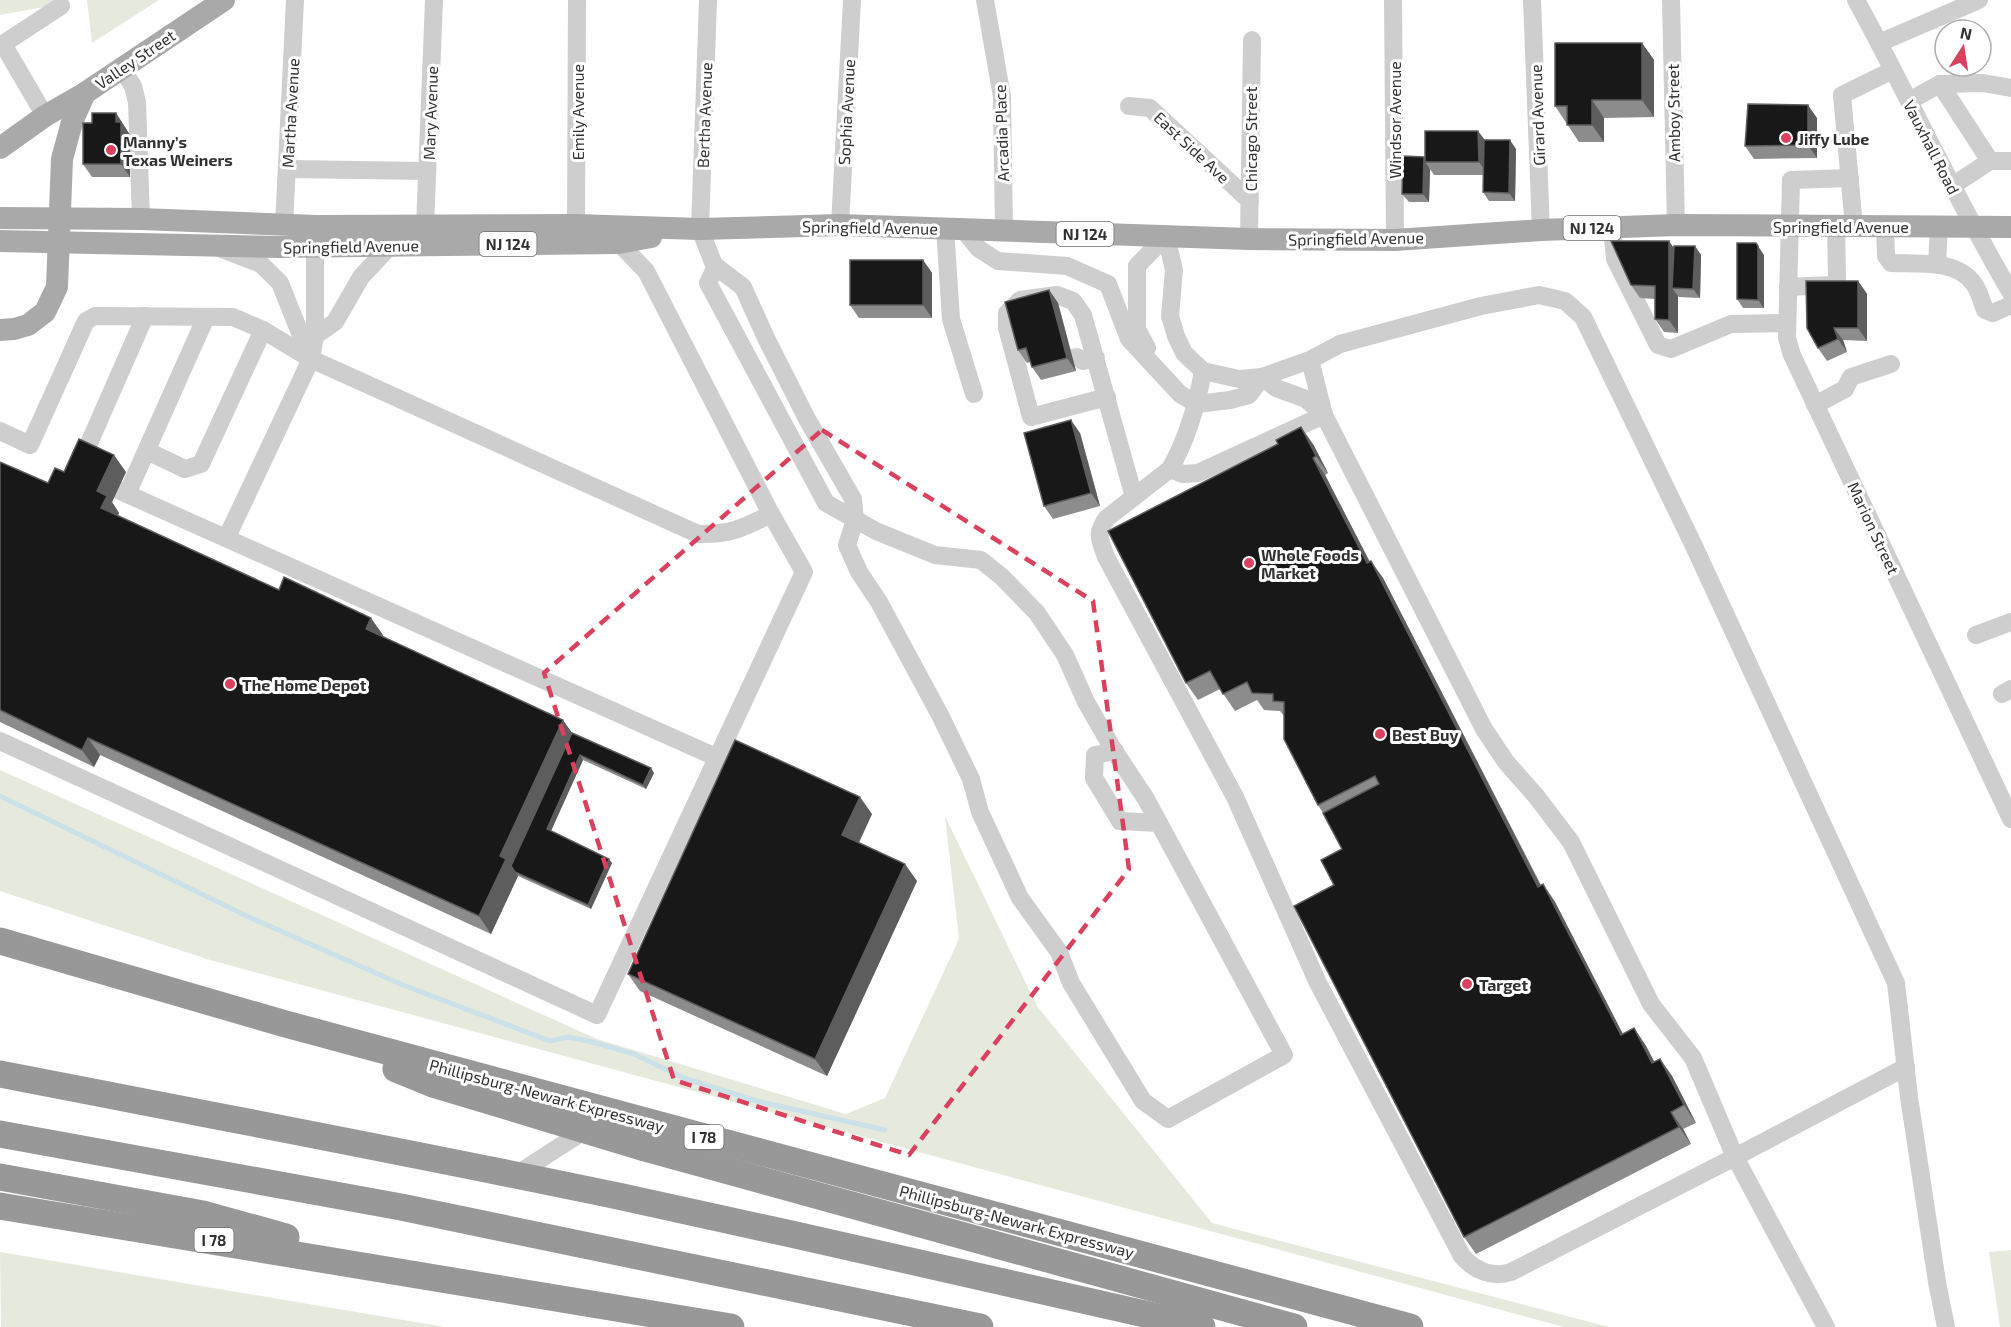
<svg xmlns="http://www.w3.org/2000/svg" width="2011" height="1327" font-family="'Exo 2',sans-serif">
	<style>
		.green { fill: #e5eadd }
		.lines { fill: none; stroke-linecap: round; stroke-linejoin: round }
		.stream { stroke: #cbe1e9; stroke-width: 5 }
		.minor { stroke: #cecece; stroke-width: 18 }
		.major { stroke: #a9a9a9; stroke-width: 22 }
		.highway { stroke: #989898; stroke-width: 27 }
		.wall { fill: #8c8c8c }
		.shaded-wall { fill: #5d5d5d }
		.building { fill: #181818; stroke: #5d5d5d; stroke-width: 1.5 }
		.marked { fill: none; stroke: #da415f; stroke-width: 4.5; stroke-dasharray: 12 8; stroke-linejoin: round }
		.poi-dot { fill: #da415f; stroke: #fff; stroke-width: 2 }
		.labels { text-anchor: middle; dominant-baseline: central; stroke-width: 6; stroke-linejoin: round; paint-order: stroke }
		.shield { fill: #fff; stroke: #6f6f6f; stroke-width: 1.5 }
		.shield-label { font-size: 15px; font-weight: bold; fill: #313131 }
		.street-label { font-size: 16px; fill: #313131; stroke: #fff }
		.poi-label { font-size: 16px; font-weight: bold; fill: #313131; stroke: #fff; text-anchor: start }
	</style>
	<rect width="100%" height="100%" fill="#fff"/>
	<g class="green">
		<polygon points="0,0 54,0 55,5 0,15"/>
		<polygon points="87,0 159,0 92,43"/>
		<polygon points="0,770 597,1039 846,1114 885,1098 959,939 945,816 1037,1006 1212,1223 1609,1327 1564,1327 210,960 0,891"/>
		<polygon points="2011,1250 2011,1327 2000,1327 1989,1252"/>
		<polygon points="0,1252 445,1327 1,1327"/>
	</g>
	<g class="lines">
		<polyline class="stream" points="0,796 251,918 403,985 550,1041 569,1037 592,1042 634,1054 684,1078 757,1101 885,1130"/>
		<g class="minor">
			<polyline points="708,0 700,229 714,265 743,287 766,338 807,419 853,499 855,520 847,545 859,572 879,602 940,715 971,779 980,812 1020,898 1059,952 1071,983 1143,1101 1168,1119 1284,1055 1146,799 1113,749 1086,702 1065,655 1037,613 1002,577 981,560 935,555 876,531 826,503 708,283 715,268"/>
			<polyline points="985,0 1002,97 1004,231"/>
			<polyline points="1393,0 1395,240"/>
			<polyline points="1532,0 1541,230"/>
			<polyline points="1671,0 1676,225"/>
			<path d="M1856 0C1909 97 1955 198 2011 293"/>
			<polyline points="1879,43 1979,0"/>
			<polyline points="121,68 133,86 137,102 141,219"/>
			<polyline points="1940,84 1990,161"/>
			<polyline points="1909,101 1940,84 1983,83 2011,88"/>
			<polyline points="1129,106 1150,108 1250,201"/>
			<polyline points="45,116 3,44 61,6"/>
			<polyline points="287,169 427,171"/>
			<polyline points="1850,178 1791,180 1787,338 1792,355 2011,819"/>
			<polyline points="1952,186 1990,161 2011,161"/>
			<polyline points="576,225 577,0"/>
			<polyline points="840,225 852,0"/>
			<polyline points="284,226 295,0"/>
			<polyline points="425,227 434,0"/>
			<polyline points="1854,227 1842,95 1893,70"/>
			<path d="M1885 227 1886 256 1891 263C1917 264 1957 259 1974 284 1979 291 1982 302 1985 310L1993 313 2011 305"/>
			<polyline points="945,228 951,319 974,394"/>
			<polyline points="962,228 979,249 998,261 1067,266 1108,284 1129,339 1180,394 1197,404 1230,400 1249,395 1262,377"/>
			<polyline points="1612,228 1615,259 1658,345 1671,349 1731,324 1787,323"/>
			<polyline points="1166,236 1174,270 1170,316 1176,336 1184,353 1203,371 1239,379 1262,377 1310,360 1340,344 1481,306 1539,295 1565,301 1583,317 1693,544 1896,983 1909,1097 1937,1282 1946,1327"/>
			<polyline points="1249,239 1252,40"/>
			<polyline points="222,249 261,264 280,283 310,358"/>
			<polyline points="1937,264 1939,226"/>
			<polyline points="1788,287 1831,285 1837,279 1836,226"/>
			<path d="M263 330 311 359 698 534C730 535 743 528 771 514"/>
			<polyline points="315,336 335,322 361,277 391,245"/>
			<polyline points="1147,348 1137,329 1137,266 1166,236"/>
			<polyline points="1072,358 1077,357 1083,361 1096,358"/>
			<polyline points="1310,360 1324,415 1484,729 1506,762 1536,796 1571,842 1651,1004 1693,1058 1735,1157 1906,1067"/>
			<path d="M1203 371C1197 405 1187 439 1170 469L1107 518C1095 534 1100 540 1106 557L1235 797 1318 983 1462 1256C1475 1271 1492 1278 1511 1272L1735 1157 1826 1327"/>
			<polyline points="1262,377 1276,388 1306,399 1324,415"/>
			<polyline points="1107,397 1031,417 1007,328 1007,313 1020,300 1057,295 1073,301 1083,315 1134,497"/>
			<polyline points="1815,405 1845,389 1851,377 1891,364"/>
			<polyline points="0,431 30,445 86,321 95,316 233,317 263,330 201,464 185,469 147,451"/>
			<polyline points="79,466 145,316"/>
			<polyline points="1170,469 1183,474 1198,473 1324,415"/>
			<polyline points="118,490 127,494 206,317"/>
			<polyline points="127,494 718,758"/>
			<polyline points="227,537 311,359 315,336 315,234"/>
			<polyline points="1976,635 2011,622"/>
			<polyline points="2002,694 2011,689"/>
			<polyline points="0,741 597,1015 804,572 771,514 646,271 619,243"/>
			<polyline points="1115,751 1095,755 1094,778 1120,821 1159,823"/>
			<polyline points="514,1176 584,1131"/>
		</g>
		<g class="major">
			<polyline points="0,148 45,116 85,93"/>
			<polyline points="0,218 141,219 316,226 576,225 700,229 840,225 1249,239 1395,240 1541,230 1676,225 2011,227"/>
			<polyline points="0,241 279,247 619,243 651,237"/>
			<polyline points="0,330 14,329 28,325 45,312 57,287 62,159 72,122 85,93 224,0"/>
		</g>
		<g class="highway">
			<polyline points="0,941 282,1023 1410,1327"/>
			<polyline points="396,1069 433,1084 645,1148 1294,1327"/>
			<path d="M0 1074C206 1114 412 1153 618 1196 813 1238 1007 1283 1202 1327"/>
			<polyline points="0,1134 401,1207 980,1327"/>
			<polyline points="0,1177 203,1214 286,1237"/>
			<polyline points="0,1206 731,1327"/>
		</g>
	</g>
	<g class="wall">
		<polygon points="1642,43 1654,60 1654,117 1604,118 1604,142 1579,142 1555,106"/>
		<polygon points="116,113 130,135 130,177 92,177 83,164 92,123"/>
		<polygon points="1817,118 1817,158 1754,159 1745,146"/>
		<polygon points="1485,140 1516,149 1515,201 1489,201 1483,192 1483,175 1434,175 1430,169 1429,202 1409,202 1402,194 1425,159"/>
		<polygon points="1695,246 1701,255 1700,298 1679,297 1678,296 1678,333 1664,332 1655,319 1655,299 1640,298 1631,285 1674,248"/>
		<polygon points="1764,255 1764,308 1743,308 1737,299"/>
		<polygon points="923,260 932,273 932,318 859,318 850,305"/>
		<polygon points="1858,281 1867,294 1867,341 1843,340 1847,352 1827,361 1818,348"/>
		<polygon points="1049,290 1058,303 1076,371 1041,380 1032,367 1030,362 1027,363 1018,350"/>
		<polygon points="1080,433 1100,506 1053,519 1044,506"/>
		<polygon points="1313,444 1328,473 1325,475 1370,562 1383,578 1541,885 1543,884 1555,902 1623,1034 1634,1028 1646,1046 1654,1062 1660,1059 1672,1076 1696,1123 1683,1129 1691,1144 1476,1254 1464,1237 1334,885 1342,849 1323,813 1318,805 1284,716 1280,711 1264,710 1257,700 1235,711 1220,689 1198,700 1186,683"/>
		<polygon points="0,462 48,483 64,472 126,472 112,502 119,513 118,515 279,590 383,635 382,636 572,733 654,773 646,789 583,760 551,831 612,863 591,909 518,876 491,934 100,755 94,767 0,722"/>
		<polygon points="872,814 859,843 917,881 827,1076 640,991 628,974"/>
	</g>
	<g class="shaded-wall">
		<polygon points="1642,43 1654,60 1654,117 1642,100"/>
		<polygon points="1592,100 1604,118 1604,142 1592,125"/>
		<polygon points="1808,105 1817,118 1817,158 1808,145"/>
		<polygon points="116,113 130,135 130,177 121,164 116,122"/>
		<polygon points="1478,131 1488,144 1488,175 1479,162"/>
		<polygon points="1510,140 1516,149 1515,201 1509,193"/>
		<polygon points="1424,157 1428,162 1425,162 1430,169 1429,202 1423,194"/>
		<polygon points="1669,241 1678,254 1672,288 1678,296 1678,333 1669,320"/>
		<polygon points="1695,246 1701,255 1700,298 1693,289"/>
		<polygon points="1758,246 1764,255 1764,308 1758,300"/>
		<polygon points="923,260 932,273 932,318 923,305"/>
		<polygon points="1858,281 1867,294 1867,341 1858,328"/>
		<polygon points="1049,290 1058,303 1076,371 1067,358"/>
		<polygon points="1834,328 1843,340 1847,352 1838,339"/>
		<polygon points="1071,420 1080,433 1100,506 1091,493"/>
		<polygon points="1301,427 1313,444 1328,473 1316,456"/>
		<polygon points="114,455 126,472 112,502 119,513 113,525 101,508 97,491"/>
		<polygon points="1313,458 1325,475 1379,580 1367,563"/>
		<polygon points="1371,561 1383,578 1550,904 1538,887"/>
		<polygon points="371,618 383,635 378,646 366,629"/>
		<polygon points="563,720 575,737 514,870 518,876 491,934 479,916 500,856"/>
		<polygon points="88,738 100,755 94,767 82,750"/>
		<polygon points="580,755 583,760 550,833 547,829"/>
		<polygon points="651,768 654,773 646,789 643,785"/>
		<polygon points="860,797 872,814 854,852 842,835"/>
		<polygon points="609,859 612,863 591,909 588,905"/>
		<polygon points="905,864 917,881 827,1076 815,1059"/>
		<polygon points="1543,884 1555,902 1632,1052 1621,1035"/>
		<polygon points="1634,1028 1646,1046 1664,1080 1652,1063"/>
		<polygon points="1660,1059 1672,1076 1696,1123 1684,1105"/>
		<polygon points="1671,1112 1683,1129 1691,1144 1679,1127"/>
	</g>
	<g class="building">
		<polygon points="1555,43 1642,43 1642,100 1592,100 1592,125 1567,125 1567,106 1555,106"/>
		<polygon points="1748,104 1808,105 1808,145 1745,146"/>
		<polygon points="92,113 116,113 116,122 121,122 121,164 83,164 83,123 92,123"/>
		<polygon points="1425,131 1478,131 1479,162 1425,162"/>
		<polygon points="1484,140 1510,140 1509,193 1483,192"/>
		<polygon points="1403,156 1424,157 1423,194 1402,194"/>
		<polygon points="1611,241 1669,241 1669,320 1655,319 1655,286 1631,285"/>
		<polygon points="1737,243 1756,243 1758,246 1758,300 1737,299"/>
		<polygon points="1674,246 1695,246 1693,289 1672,288"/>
		<rect x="850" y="260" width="73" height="45"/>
		<polygon points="1806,281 1858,281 1858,328 1834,328 1838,339 1818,348 1807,328"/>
		<polygon points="1049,290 1067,358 1032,367 1026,348 1018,350 1005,302"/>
		<polygon points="1071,420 1091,493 1044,506 1024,433"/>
		<polygon points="1301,427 1316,456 1313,458 1367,563 1371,561 1538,887 1543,884 1621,1035 1634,1028 1652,1063 1660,1059 1684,1105 1671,1112 1679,1127 1464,1237 1294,906 1334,885 1321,860 1342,849 1323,813 1379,784 1375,776 1318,805 1284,739 1284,702 1273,701 1273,694 1252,693 1247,682 1223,694 1210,671 1186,683 1108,531 1278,444 1276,440"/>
		<polygon points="79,439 114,455 97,491 107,496 101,508 279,590 284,577 371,618 366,629 563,720 500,856 506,859 479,916 88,738 82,750 0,710 0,462 48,483 55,468 64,472"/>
		<polygon points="572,733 651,768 643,785 580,755 547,829 609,859 588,905 515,872 511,866"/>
		<polygon points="735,740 860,797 842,835 905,864 815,1059 628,974"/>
	</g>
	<path class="marked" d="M822 430 1093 601 1129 869 909 1155 674 1080 544 673Z"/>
	<g class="poi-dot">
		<circle cx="1786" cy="138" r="6"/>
		<circle cx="111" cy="150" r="6"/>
		<circle cx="1249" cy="563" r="6"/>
		<circle cx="230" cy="684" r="6"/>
		<circle cx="1380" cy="734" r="6"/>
		<circle cx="1467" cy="984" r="6"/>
	</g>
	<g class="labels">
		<g class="shield">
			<rect x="1563.5" y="216" width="57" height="24" rx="4.5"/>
			<rect x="1056.5" y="222" width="57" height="24" rx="4.5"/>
			<rect x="479.5" y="232" width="57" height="24" rx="4.5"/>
			<rect x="684.5" y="1125" width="39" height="24" rx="4.5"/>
			<rect x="194.5" y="1228" width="39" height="24" rx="4.5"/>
		</g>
		<g class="shield-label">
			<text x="1592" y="228">NJ 124</text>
			<text x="1085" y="234">NJ 124</text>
			<text x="508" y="244">NJ 124</text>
			<text x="704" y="1137">I 78</text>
			<text x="214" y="1240">I 78</text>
		</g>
		<g class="street-label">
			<text transform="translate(135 59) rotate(-34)">Valley Street</text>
			<text transform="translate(577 112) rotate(-90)">Emily Avenue</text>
			<text transform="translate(846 112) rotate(-87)">Sophia Avenue</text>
			<text transform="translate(290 113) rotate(-87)">Martha Avenue</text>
			<text transform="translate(430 113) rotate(-88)">Mary Avenue</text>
			<text transform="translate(1673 113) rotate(-91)">Amboy Street</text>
			<text transform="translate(704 115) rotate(-88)">Bertha Avenue</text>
			<text transform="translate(1537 115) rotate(-92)">Girard Avenue</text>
			<text transform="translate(1394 120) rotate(-90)">Windsor Avenue</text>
			<text transform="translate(1001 133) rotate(-92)">Arcadia Place</text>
			<text transform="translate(1250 139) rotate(-90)">Chicago Street</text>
			<text transform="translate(1192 147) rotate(43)">East Side Ave</text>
			<text transform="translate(1932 147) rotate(63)">Vauxhall Road</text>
			<text x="1841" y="226">Springfield Avenue</text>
			<text transform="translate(870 227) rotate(1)">Springfield Avenue</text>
			<text transform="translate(1356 238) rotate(-1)">Springfield Avenue</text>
			<text transform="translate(351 246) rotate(-1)">Springfield Avenue</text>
			<text transform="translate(1874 528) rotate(65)">Marion Street</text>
			<text transform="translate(547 1095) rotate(15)">Phillipsburg-Newark Expressway</text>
			<text transform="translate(1017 1221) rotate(15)">Phillipsburg-Newark Expressway</text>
		</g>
		<g class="poi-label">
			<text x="1798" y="138">Jiffy Lube</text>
			<text x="123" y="141">Manny’s<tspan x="123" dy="18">Texas Weiners</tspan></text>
			<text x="1261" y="554">Whole Foods<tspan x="1261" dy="18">Market</tspan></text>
			<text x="242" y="684">The Home Depot</text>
			<text x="1392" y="734">Best Buy</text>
			<text x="1479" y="984">Target</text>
		</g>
	</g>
	<g transform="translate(1963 48) rotate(12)"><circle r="28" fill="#ffffff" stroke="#adadad" stroke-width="1.5"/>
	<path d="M0-4.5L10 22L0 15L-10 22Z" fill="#da415f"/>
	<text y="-9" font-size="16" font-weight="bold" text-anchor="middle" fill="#313131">N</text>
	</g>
</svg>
